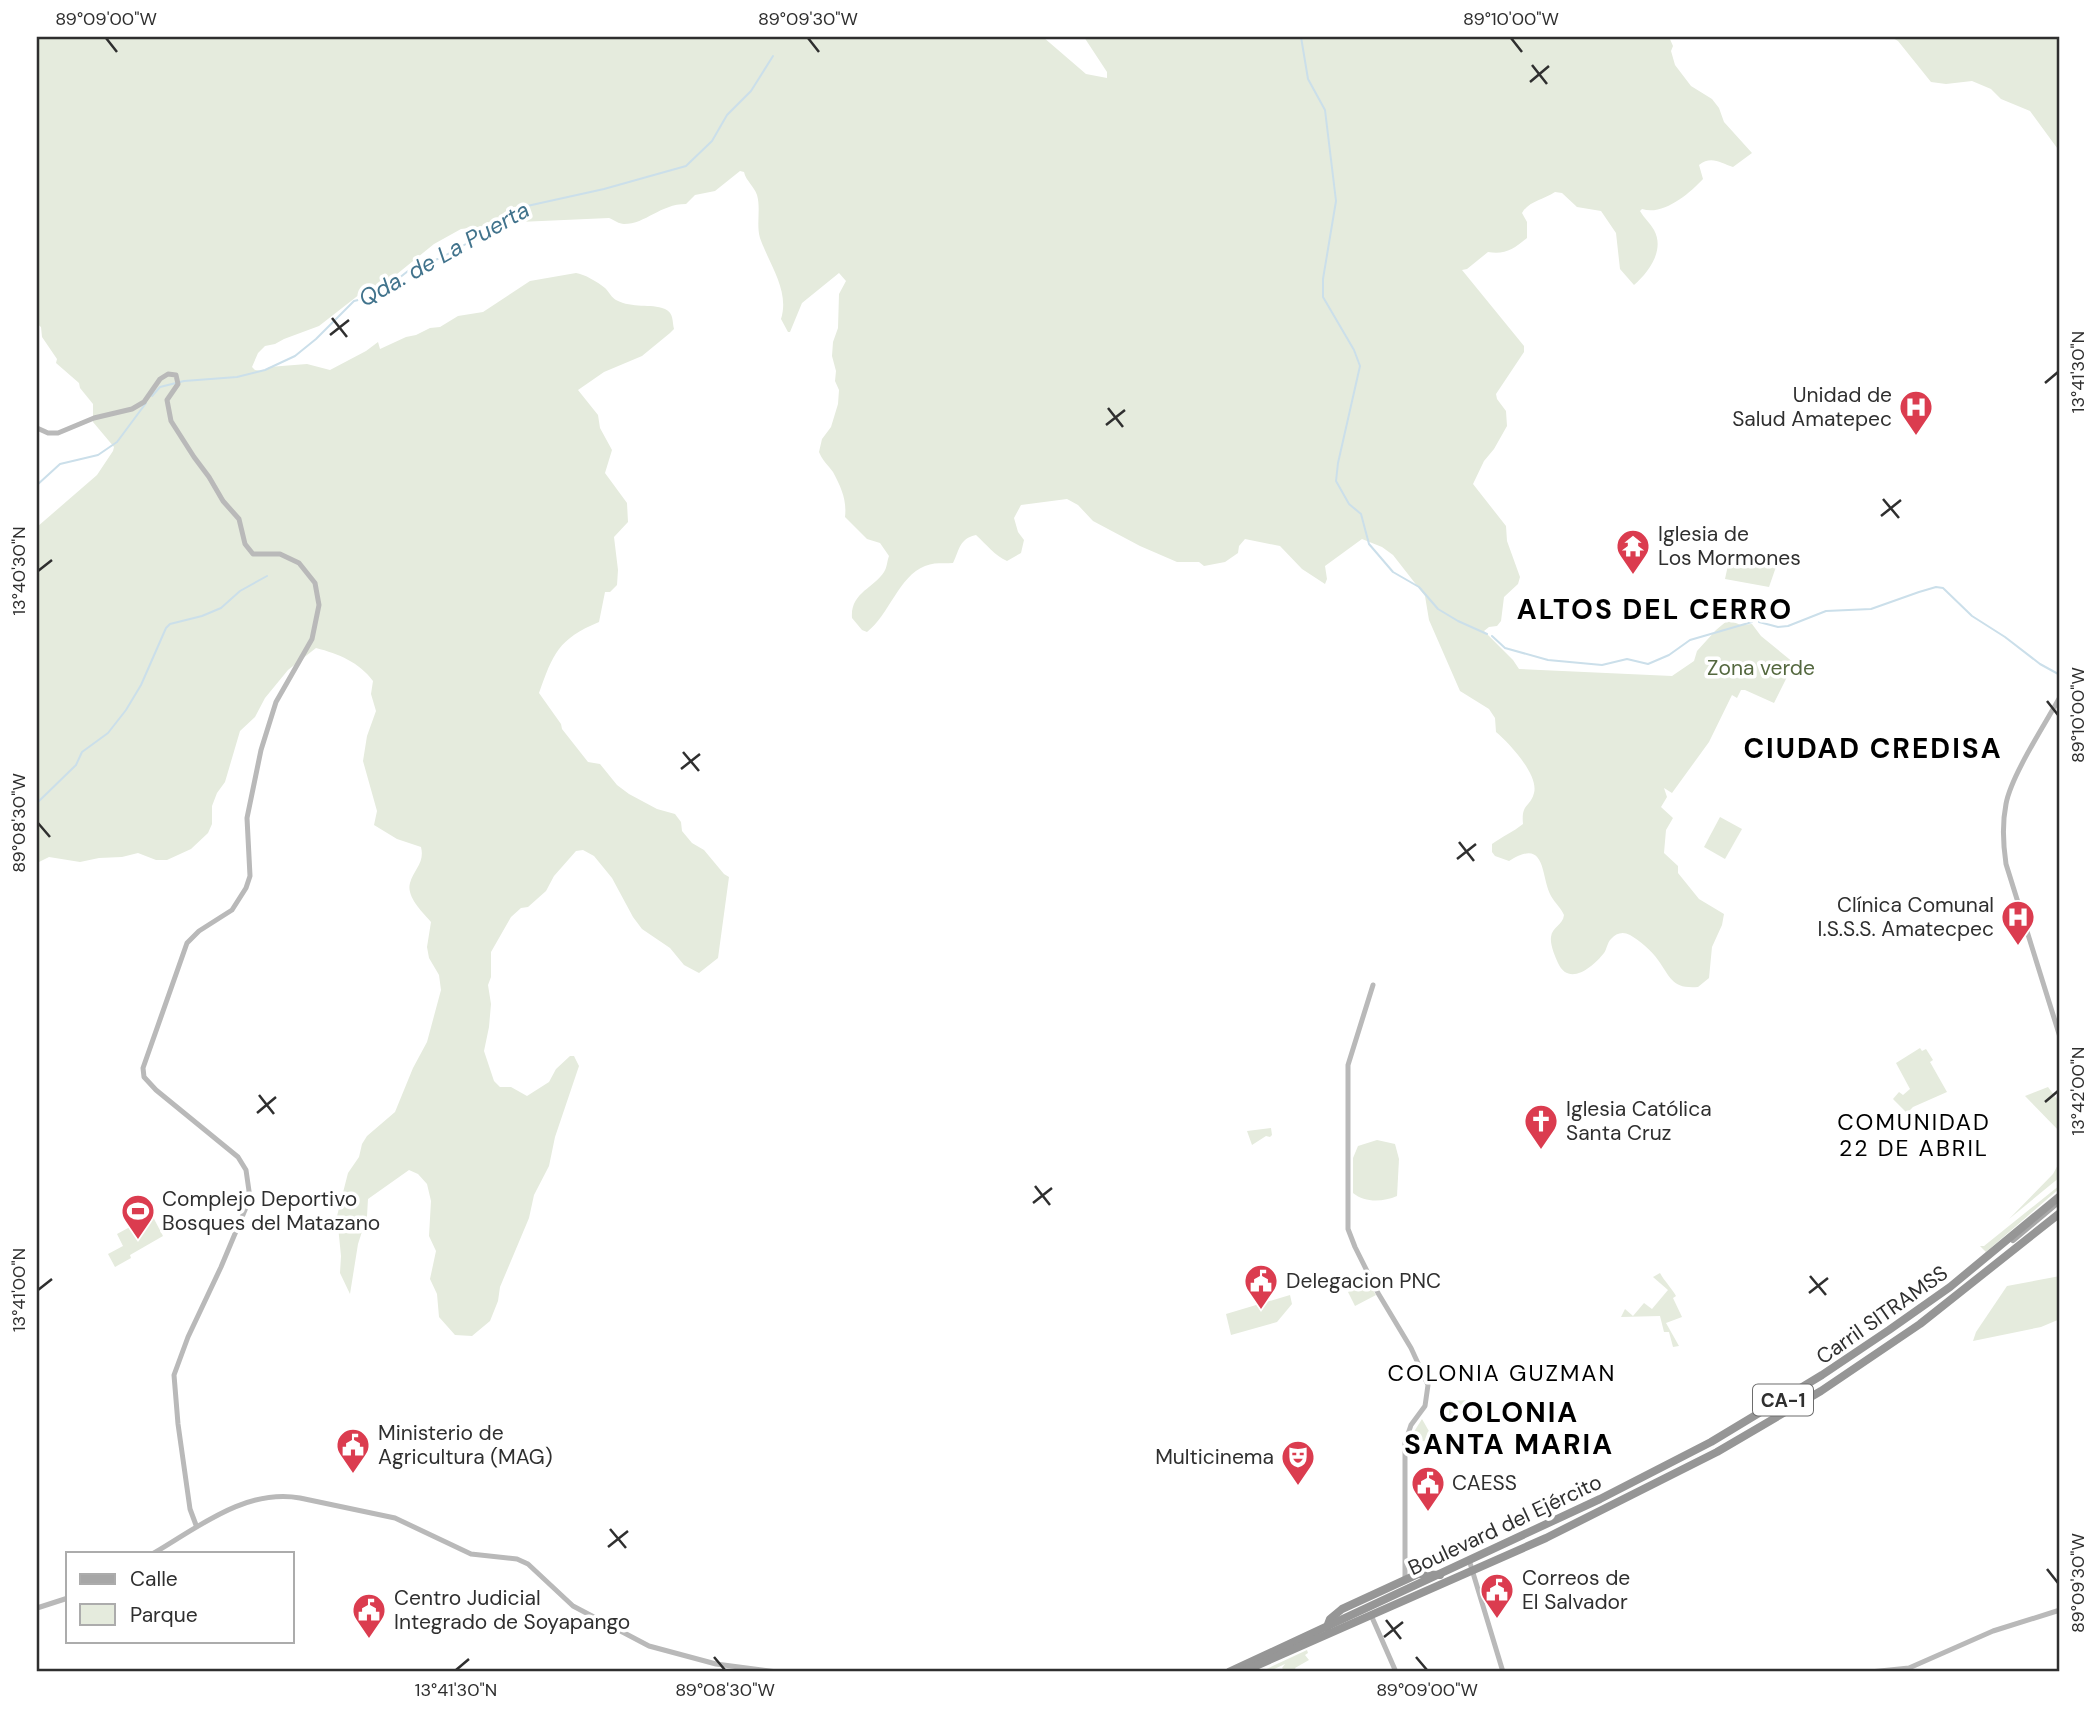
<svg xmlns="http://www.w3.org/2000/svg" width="2097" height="1709" font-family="'DM Sans',sans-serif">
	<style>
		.green { fill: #e5ebdd }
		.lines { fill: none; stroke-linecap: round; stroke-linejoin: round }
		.stream { stroke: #cbdfea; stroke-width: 2 }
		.secondary { stroke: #b9b9b9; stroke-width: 5 }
		.primary { stroke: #a7a7a7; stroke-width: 6 }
		.highway { stroke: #969696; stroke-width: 8 }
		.ticks { fill: none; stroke: #2f2f2f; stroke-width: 2.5 }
		.labels { text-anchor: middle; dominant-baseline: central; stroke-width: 7; stroke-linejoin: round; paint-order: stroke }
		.shield { fill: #fff; stroke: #6d6d6d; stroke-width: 2 }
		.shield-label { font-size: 19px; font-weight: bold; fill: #2f2f2f }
		.poi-label { font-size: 21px; fill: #2f2f2f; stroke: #fff; text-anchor: start }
		.park-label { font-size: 21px; fill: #54683f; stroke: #fff }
		.street-label { font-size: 21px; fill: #2f2f2f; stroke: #fff }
		.water-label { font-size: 23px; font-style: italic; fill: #41738c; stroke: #fff }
		.neighbourhood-label { font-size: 23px; letter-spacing: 2px; fill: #000; stroke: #fff }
		.district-label { font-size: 28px; font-weight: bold; letter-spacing: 2px; fill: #000; stroke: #fff }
		.neatline { fill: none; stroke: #2f2f2f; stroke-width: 2.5 }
		.ticks-label { font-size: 18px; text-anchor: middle; fill: #2f2f2f }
	</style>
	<rect width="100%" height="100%" fill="#fff"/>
	<g class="green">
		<path d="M37 37H1043L1086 74 1107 78V72L1084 37H1669L1673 46 1671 51 1675 65 1691 86 1712 99 1719 108 1724 122 1752 153 1733 167C1721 163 1711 155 1699 165L1703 179C1689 194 1663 216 1642 209L1640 211C1644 218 1650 223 1654 230 1665 250 1649 272 1634 285L1620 269 1616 233 1601 211 1577 207 1562 193 1555 192C1543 200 1529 201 1522 213L1527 222V238C1514 249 1505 255 1488 252L1467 269 1462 270 1524 346V352L1496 394 1497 399 1506 411 1507 426 1494 449 1484 461 1473 484 1506 526 1507 541 1520 577 1518 584 1504 597 1501 621 1497 626 1489 627 1484 631 1513 660 1519 669 1672 676 1694 661 1697 651 1716 630 1728 620 1741 625 1752 624 1761 636 1794 663 1774 703 1745 690H1741L1737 698 1732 695 1709 742 1672 793 1664 788 1667 797 1661 807 1673 818 1666 830 1664 853 1678 866V873L1699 899 1724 914 1722 925 1712 947 1709 978 1698 987C1672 989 1671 978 1658 960 1652 951 1639 940 1630 935 1623 931 1616 933 1611 939 1607 943 1607 949 1604 953 1593 967 1569 987 1558 963 1555 956 1550 945 1551 937 1552 927 1563 925 1564 915 1561 908 1555 903 1551 896 1540 875 1547 837 1509 861L1495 856 1492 852V844C1503 836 1513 832 1523 824 1521 803 1530 808 1534 793 1539 775 1509 743 1496 732L1495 718 1489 709 1460 691 1429 620 1425 596 1393 555 1382 547 1362 539 1325 566 1327 579 1325 584 1302 569 1280 546 1245 539 1239 546 1238 553 1225 562 1204 566 1199 562H1177L1140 546 1093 521 1078 505 1067 499 1021 505 1014 518 1018 532 1024 540 1021 553 1007 561C995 556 986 544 976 535 959 539 960 549 953 563 943 564 935 562 925 566 899 576 889 615 867 632L862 630 852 618C850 593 874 588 884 572 887 568 887 561 889 556L880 543 867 539 845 517C847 500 841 487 833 472 828 465 822 460 819 452L822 439 831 427 838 404 839 390 835 381 836 371 832 356 833 342 838 328 839 294 846 281 839 273 802 303 790 332H788L781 319C790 291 769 264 760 238 756 224 761 209 757 195 754 186 746 181 744 172L740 171 715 191 695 195 686 204C660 204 646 224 624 224 619 224 614 220 609 218L519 222 491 228 486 226 461 229 434 244 381 287 360 294 319 326 284 339 275 344 265 346 258 353 252 367 255 370 264 371 269 367 307 364 330 370 366 351 378 342 380 349 406 337 416 335 430 328 440 327 458 316 483 312 530 281 576 273C584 274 598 282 605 288 609 292 612 298 616 300 633 309 650 303 665 309 674 313 672 321 674 329L670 333 642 356 604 372 578 390 598 415 600 428 612 450 605 473 627 503 628 522 614 537 618 570 617 585 610 592H605L599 622C558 639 553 654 539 693L561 724 562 729 588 762 600 764 617 785 629 794 657 809 675 814 681 822 682 831 692 843 704 850 724 874 729 877 718 958 699 973 684 965 670 948 642 929 633 917 612 878 594 856 583 850 576 851 554 876 546 891 528 907 521 908 511 917 491 952V977L488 985 491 1004 489 1027 484 1051 494 1081 500 1087H511L527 1096 549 1082 556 1069 570 1056H574L579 1066 555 1137 549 1166 534 1195 529 1218 500 1287 498 1301 490 1321 472 1336 455 1335 439 1317 437 1294 430 1279 436 1251 429 1236 431 1201 427 1184 418 1174 409 1170 368 1199 367 1216 358 1244 350 1294 340 1273 341 1256 337 1216 348 1173 359 1157 362 1144 367 1136 395 1112 413 1068 427 1042 441 990 439 975 429 958 427 947 431 922C423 913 406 897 410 883 414 869 425 863 421 847L397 839 374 825 377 811 363 761 367 736 376 711 371 694 373 681C359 662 339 654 316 648L288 670 265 698 255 717 240 731 225 782 217 793 212 806V824L208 833 191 849 167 860H156L138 853 122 857 99 858 80 862 49 857 37 863V527L97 475 113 451 114 447 93 422V404L80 388 79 383 56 363 57 359 42 337 41 327 37 324Z"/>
		<polygon points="1891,37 2060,37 2060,152 2030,111 2001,99 1991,89 1972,81 1946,84 1931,82 1898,41"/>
		<polygon points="1730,556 1777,564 1769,587 1725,579"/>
		<polygon points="1720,817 1742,829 1725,859 1704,847"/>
		<polygon points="1920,1048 1922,1051 1926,1049 1933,1060 1930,1062 1947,1092 1913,1107 1907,1113 1893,1099 1899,1092 1903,1095 1910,1089 1896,1063"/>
		<polygon points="2048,1087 2060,1103 2060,1132 2025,1096"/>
		<polygon points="1271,1128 1272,1135 1270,1137 1266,1136 1252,1145 1247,1131"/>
		<path d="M1377 1140 1395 1144 1399 1159 1397 1196C1383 1202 1365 1203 1353 1193V1158L1358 1146Z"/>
		<polygon points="2060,1161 2060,1177 2009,1219 2053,1174"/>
		<polygon points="2060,1185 2060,1188 1986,1252 1980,1246 1984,1246"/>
		<polygon points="152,1215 163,1236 130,1255 131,1258 115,1267 108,1254 123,1246 117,1234"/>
		<path d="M1660 1273C1665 1282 1671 1287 1676 1296L1673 1298 1682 1317 1666 1323 1679 1346 1673 1347 1669 1332H1664L1660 1316 1621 1317 1625 1309 1633 1316 1644 1303 1652 1309 1668 1290 1653 1277Z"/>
		<polygon points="2060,1276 2060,1319 2041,1327 1973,1341 1976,1332 2007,1286"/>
		<polygon points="1365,1277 1376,1295 1355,1306 1348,1292"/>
		<polygon points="1290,1295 1292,1304 1277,1322 1231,1335 1226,1314"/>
		<polygon points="1471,1400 1472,1419 1449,1420 1449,1401"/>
		<polygon points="1422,1419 1430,1433 1427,1442 1410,1438"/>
		<polygon points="1307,1650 1308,1653 1305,1655 1309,1660 1295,1668 1297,1672 1285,1671 1282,1668 1285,1664 1268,1672 1260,1672"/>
	</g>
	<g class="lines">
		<g class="stream">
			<polyline points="1301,37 1308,79 1325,110 1336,201 1323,279 1323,297 1354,350 1360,366 1338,463 1336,481 1349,504 1361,514 1369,544 1393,572 1419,587 1438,609 1458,621 1487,634"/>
			<polyline points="152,396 160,387 184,381 237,377 265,370 295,356 316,339 354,301 371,297 384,290 413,267 441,258 473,240 518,208 604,189 686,166 712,141 727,115 751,91 773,56"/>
			<polyline points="37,485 60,464 98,455 117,442 146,403"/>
			<polyline points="1759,622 1778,627 1788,626 1826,611 1871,609 1919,592 1936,587 1943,588 1972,616 2005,637 2040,664 2060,675"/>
			<polyline points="1492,636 1505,648 1548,660 1602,665 1627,659 1648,664 1669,655 1690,640 1752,622"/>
			<polyline points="37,803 76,765 82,752 108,733 126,710 141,685 166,628 170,624 202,616 221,608 240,591 267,576"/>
		</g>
		<g class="secondary">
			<polyline points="37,428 48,433 58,433 94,418 132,409 144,402 160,379 168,374 176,375 178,384 167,400 171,421 194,457 209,477 223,501 239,519 245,544 253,554 280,554 299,563 315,583 319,605 312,639 276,702 261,750 247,818 250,876 246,888 232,910 199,931 187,943 143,1068 144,1077 156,1090 238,1157 246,1170 250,1198 221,1267 188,1337 174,1375 178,1424 190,1509 196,1525"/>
			<path d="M2060 697C2045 724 2011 776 2006 804 2002 824 2003 844 2006 864L2060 1037"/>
			<polyline points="1373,985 1348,1065 1348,1229 1355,1247 1378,1293 1411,1348 1428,1385 1425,1406 1411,1425 1405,1443 1405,1577 1403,1581"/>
			<path d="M154 1553C197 1528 246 1488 300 1498L395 1518 471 1554 517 1559 528 1564 573 1606 649 1646 716 1664 777 1672"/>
			<polyline points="1470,1563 1503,1672"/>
			<polyline points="37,1608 68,1598"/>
			<polyline points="1371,1615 1396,1672"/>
			<polyline points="1870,1672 1909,1668 1993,1631 2060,1610"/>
		</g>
		<polyline class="primary" points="2013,1240 2056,1204"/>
		<g class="highway">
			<polyline points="1327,1627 1330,1619 1342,1609 1418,1574 1440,1575"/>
			<polyline points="1229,1672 1600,1499 1711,1442 1822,1375 1889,1330 1950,1287 2060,1196"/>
			<polyline points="1242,1672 1546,1538 1717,1452 1821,1391 1920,1324 2060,1213"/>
		</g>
	</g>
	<path class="ticks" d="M106 38 117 52M808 38 819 52M1511 38 1522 52M1532 65 1547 84M1530 82 1549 66M332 318 347 337M330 335 349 320M2045 383 2058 372M1108 408 1123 427M1106 425 1125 410M1883 499 1899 518M1881 516 1901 500M38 571 52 560M2047 701 2058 715M683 752 699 771M681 769 700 754M38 823 50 837M1459 842 1474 861M1457 859 1476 844M259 1095 274 1114M2045 1102 2058 1091M257 1113 276 1097M1035 1186 1050 1205M1033 1203 1052 1188M1810 1276 1826 1295M38 1290 52 1279M1809 1293 1828 1278M610 1529 626 1548M608 1547 628 1531M2047 1569 2058 1583M1386 1620 1401 1639M1384 1637 1403 1622M714 1657 725 1670M1416 1657 1427 1670M456 1670 469 1659"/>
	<defs>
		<symbol id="hospital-pin" viewBox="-11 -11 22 30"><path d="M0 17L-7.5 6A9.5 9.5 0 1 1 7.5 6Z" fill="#db3c4f" stroke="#fff"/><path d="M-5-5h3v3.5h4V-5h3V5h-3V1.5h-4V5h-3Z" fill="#fff"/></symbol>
		<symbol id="temple-pin" viewBox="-11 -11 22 30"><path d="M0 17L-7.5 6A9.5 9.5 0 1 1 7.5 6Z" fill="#db3c4f" stroke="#fff"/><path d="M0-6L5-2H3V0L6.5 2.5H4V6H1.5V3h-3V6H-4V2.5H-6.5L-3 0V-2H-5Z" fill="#fff"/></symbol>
		<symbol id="church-pin" viewBox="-11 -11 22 30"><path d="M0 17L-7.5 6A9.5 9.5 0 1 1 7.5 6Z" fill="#db3c4f" stroke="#fff"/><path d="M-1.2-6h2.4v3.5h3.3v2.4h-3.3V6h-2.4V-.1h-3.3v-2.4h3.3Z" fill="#fff"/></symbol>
		<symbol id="stadium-pin" viewBox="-11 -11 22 30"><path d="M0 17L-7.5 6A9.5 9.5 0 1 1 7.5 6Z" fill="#db3c4f" stroke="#fff"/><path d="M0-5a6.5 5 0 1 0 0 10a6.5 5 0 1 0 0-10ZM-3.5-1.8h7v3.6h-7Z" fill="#fff"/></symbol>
		<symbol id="civic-pin" viewBox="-11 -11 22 30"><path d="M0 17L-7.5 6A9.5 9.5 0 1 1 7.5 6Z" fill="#db3c4f" stroke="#fff"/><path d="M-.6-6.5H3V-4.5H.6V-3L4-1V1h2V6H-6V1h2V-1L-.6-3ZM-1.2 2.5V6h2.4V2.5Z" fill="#fff"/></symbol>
		<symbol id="theatre-pin" viewBox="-11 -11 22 30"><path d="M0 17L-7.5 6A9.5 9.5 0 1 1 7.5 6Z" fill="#db3c4f" stroke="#fff"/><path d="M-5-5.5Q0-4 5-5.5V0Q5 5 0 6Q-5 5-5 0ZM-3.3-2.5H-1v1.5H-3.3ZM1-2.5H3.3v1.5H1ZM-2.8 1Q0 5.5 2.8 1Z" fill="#fff"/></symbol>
	</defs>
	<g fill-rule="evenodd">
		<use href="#hospital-pin" x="1897" y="388" width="38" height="52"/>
		<use href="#temple-pin" x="1614" y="527" width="38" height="52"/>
		<use href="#hospital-pin" x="1999" y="898" width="38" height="52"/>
		<use href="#church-pin" x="1522" y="1102" width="38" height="52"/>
		<use href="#stadium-pin" x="119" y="1192" width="38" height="52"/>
		<use href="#civic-pin" x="1242" y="1262" width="38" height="52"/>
		<use href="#civic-pin" x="334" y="1426" width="38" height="52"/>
		<use href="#theatre-pin" x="1279" y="1438" width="38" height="52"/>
		<use href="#civic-pin" x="1409" y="1464" width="38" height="52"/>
		<use href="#civic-pin" x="1478" y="1571" width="38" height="52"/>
		<use href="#civic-pin" x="350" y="1591" width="38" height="52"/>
	</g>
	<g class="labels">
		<rect class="shield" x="1753" y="1384.5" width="60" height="31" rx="5"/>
		<g class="shield-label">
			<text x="1783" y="1400">CA-1</text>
		</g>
		<g class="poi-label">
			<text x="1892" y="395" text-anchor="end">Unidad de<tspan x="1892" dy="24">Salud Amatepec</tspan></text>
			<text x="1658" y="534">Iglesia de<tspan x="1658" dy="24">Los Mormones</tspan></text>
			<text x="1994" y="905" text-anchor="end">Clínica Comunal<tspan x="1994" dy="24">I.S.S.S. Amatecpec</tspan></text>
			<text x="1566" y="1109">Iglesia Católica<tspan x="1566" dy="24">Santa Cruz</tspan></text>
			<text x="162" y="1199">Complejo Deportivo<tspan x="162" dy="24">Bosques del Matazano</tspan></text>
			<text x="1286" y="1281">Delegacion PNC</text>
			<text x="378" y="1433">Ministerio de<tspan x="378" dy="24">Agricultura (MAG)</tspan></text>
			<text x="1274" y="1457" text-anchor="end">Multicinema</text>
			<text x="1452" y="1483">CAESS</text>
			<text x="1522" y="1578">Correos de<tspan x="1522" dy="24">El Salvador</tspan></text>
			<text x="394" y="1598">Centro Judicial<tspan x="394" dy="24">Integrado de Soyapango</tspan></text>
		</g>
		<g class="park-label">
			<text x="1761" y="668">Zona verde</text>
		</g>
		<g class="street-label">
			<text transform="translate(1882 1315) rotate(-35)">Carril SITRAMSS</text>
			<text transform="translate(1505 1525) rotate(-25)">Boulevard del Ejército</text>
		</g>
		<g class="water-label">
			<text transform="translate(444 254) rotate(-29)">Qda. de La Puerta</text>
		</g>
		<g class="neighbourhood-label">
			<text x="1914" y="1122">COMUNIDAD<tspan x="1914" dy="26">22 DE ABRIL</tspan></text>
			<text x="1502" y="1373">COLONIA GUZMAN</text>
		</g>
		<g class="district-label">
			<text x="1655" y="609">ALTOS DEL CERRO</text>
			<text x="1873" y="748">CIUDAD CREDISA</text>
			<text x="1509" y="1412">COLONIA<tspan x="1509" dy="32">SANTA MARIA</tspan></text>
		</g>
	</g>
	<rect width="2097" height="1709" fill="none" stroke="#ffffff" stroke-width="77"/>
	<rect x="66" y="1552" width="228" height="91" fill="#ffffff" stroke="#acacac" stroke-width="2"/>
	<rect x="80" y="1574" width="35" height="10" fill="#a7a7a7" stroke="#acacac" stroke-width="2"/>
	<text x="130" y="1586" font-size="21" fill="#2f2f2f">Calle</text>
	<rect x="80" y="1604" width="35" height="21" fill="#e5ebdd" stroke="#acacac" stroke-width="2"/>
	<text x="130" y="1622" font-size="21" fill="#2f2f2f">Parque</text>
	<rect x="38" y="38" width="2020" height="1632" class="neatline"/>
	<g class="ticks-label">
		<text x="106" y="25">89°09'00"W</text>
		<text x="808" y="25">89°09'30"W</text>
		<text x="1511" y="25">89°10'00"W</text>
		<text transform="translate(2078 372) rotate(-90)" y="6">13°41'30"N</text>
		<text transform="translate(19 571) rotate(-90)" y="6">13°40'30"N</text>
		<text transform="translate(2078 715) rotate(-90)" y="6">89°10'00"W</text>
		<text transform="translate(19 823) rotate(-90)" y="6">89°08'30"W</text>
		<text transform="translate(2078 1091) rotate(-90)" y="6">13°42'00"N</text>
		<text transform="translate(19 1290) rotate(-90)" y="6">13°41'00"N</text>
		<text transform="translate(2078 1583) rotate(-90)" y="6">89°09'30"W</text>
		<text x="456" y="1696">13°41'30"N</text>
		<text x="725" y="1696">89°08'30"W</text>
		<text x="1427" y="1696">89°09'00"W</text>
	</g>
</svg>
